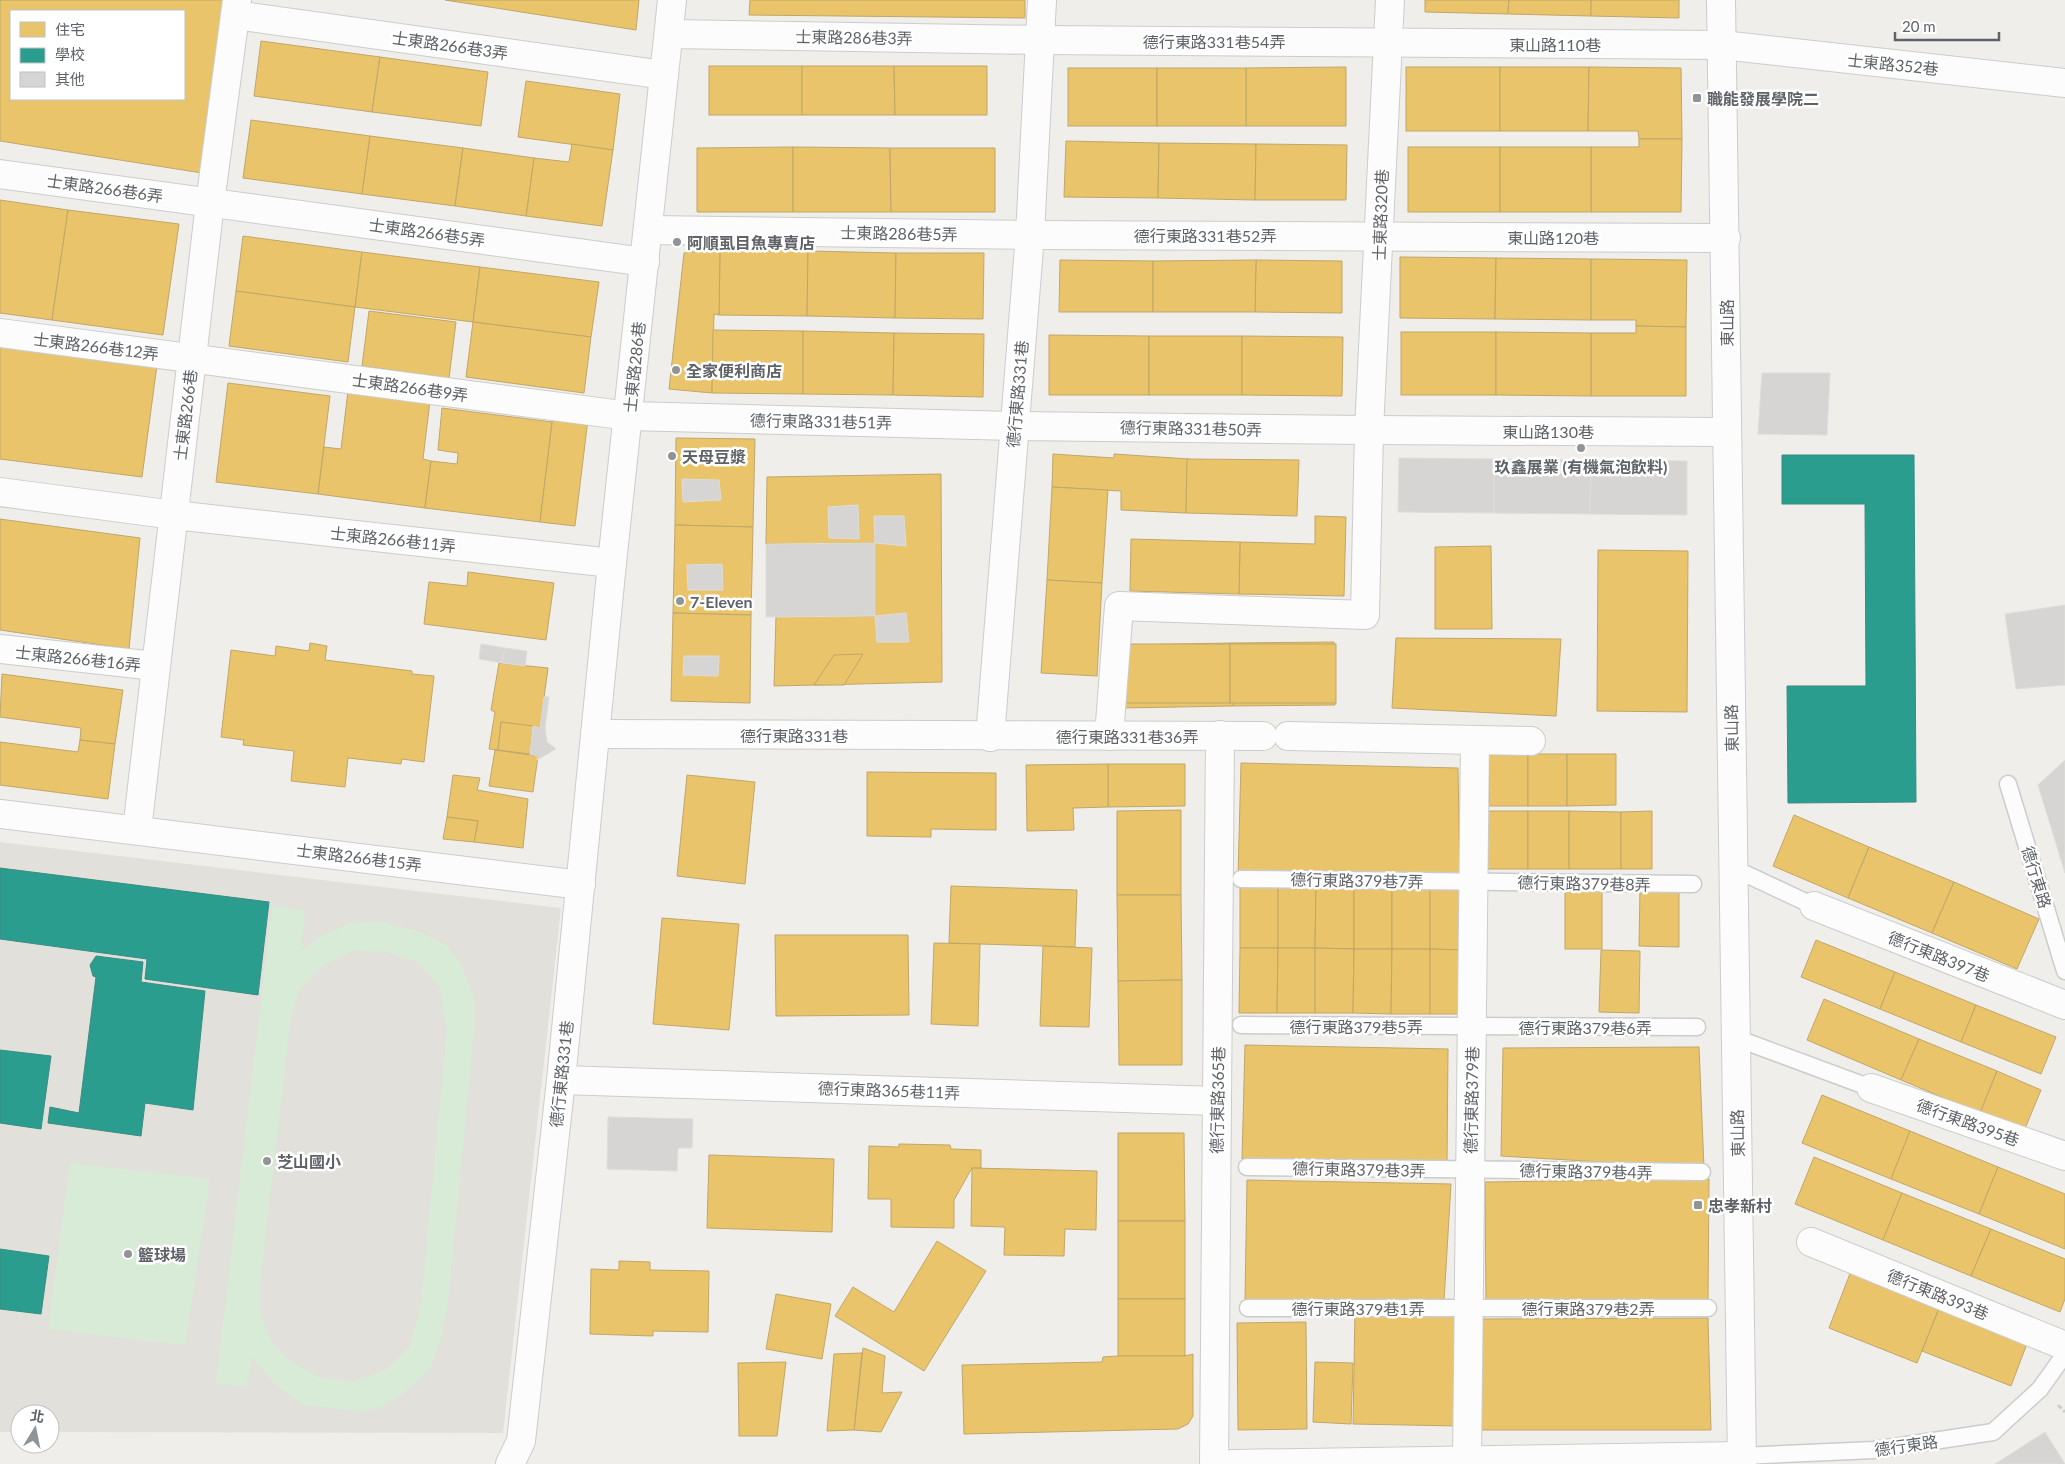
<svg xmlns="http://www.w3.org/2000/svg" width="2065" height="1464" font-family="Lato,'Noto Sans TC',sans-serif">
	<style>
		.education { fill: #e2e0da }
		.green { fill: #d8ebd6; fill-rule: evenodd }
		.homes { fill: #e9c46a; stroke: #c0a769; fill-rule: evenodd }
		.schools { fill: #2a9d8f; stroke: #3a8c83 }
		.building { fill: #d6d5d3; stroke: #deddd9 }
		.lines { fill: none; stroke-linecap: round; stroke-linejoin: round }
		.service-casing { stroke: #cbcccc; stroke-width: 19 }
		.minor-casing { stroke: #cbcccc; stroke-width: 30 }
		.tertiary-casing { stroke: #cbcccc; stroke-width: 30 }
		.path { stroke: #cacfcc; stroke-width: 3; stroke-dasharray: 5 2.5; stroke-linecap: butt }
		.service { stroke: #fdfcfc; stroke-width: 16 }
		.minor { stroke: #fdfcfc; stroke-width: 28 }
		.tertiary { stroke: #fdfcfc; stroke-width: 28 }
		.poi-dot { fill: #919496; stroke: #fff; stroke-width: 2 }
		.labels { text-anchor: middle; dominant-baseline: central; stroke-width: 5; stroke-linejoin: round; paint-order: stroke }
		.street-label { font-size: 16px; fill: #5f6368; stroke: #fff }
		.poi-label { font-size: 16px; font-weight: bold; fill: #5f6368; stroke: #fff; text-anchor: start }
	</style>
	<rect width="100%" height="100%" fill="#efeeea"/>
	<polygon class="education" points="0,842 561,908 503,1433 50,1432 50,1414 20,1414 20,1432 0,1432"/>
	<g class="green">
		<path d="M272 906 305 911 301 951 323 935 351 923 384 922 422 933 446 945 461 964 474 998V1030L448 1302 440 1342 430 1369 408 1390 384 1406 363 1412 304 1405 273 1383 252 1356 246 1387 216 1383ZM355 950 387 952 418 962 440 987 447 1030 421 1304 410 1346 387 1369 354 1382 318 1377 288 1360 271 1340 260 1314V1284L291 1015 300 988 322 966Z"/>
		<polygon points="70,1163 210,1179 185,1345 48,1329"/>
	</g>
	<g class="homes">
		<path d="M0 0H228L202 173 0 141ZM11 11H184V99H11Z"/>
		<polygon points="445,0 639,0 636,30"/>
		<polygon points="750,0 1025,0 1025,18 749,15"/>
		<polygon points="1425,0 1509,0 1508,14 1425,12"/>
		<polygon points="1509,0 1591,0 1591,16 1508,14"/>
		<polygon points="1591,0 1679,0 1679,18 1591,16"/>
		<polygon points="261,41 380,57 372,112 254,96"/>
		<polygon points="380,57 488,72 481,126 372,112"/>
		<rect x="709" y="66" width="93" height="49"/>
		<polygon points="802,66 894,66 895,115 802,115"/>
		<polygon points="894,66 987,66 987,115 895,115"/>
		<polygon points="1346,67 1346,126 1246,126 1246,68"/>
		<rect x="1406" y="67" width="94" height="64"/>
		<polygon points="1500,67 1589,67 1588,131 1500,131"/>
		<polygon points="1589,67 1681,68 1682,139 1639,139 1638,131 1588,131"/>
		<rect x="1068" y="68" width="89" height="58"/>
		<rect x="1157" y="68" width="89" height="58"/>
		<polygon points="526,81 620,94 613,150 518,137"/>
		<polygon points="251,120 370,136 362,194 243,178"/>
		<polygon points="370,136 463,148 455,206 362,194"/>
		<polygon points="1639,139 1682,139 1681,212 1591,212 1591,147 1639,147"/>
		<polygon points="1066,141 1159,143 1158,198 1064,197"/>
		<polygon points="1159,143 1256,144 1255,200 1158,198"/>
		<polygon points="572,144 613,150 602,226 526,216 534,158 569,162"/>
		<polygon points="1256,144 1347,145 1346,200 1255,200"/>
		<polygon points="793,147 793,212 697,212 697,148"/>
		<polygon points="793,147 890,148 891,212 793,212"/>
		<rect x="1408" y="147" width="92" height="65"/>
		<rect x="1500" y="147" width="91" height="65"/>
		<polygon points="463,148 534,158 526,216 455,206"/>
		<polygon points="890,148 995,148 995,212 891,212"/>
		<polygon points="0,200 68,210 52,320 0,313"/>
		<polygon points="68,210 179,224 163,335 52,320"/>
		<polygon points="243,236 362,252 355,307 236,291"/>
		<polygon points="720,249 808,251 807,316 719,315"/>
		<polygon points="720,249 719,315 714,314 712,393 669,389 684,253"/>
		<polygon points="808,251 896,253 895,318 807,316"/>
		<polygon points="362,252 480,267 473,322 355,307"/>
		<polygon points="896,253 984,253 983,319 895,318"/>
		<polygon points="1400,257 1496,258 1495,319 1400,318"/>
		<polygon points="1496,258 1591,259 1591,320 1495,319"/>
		<polygon points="1591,259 1687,260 1686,327 1636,326 1636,320 1591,320"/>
		<polygon points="1060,260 1153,261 1153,312 1059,312"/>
		<polygon points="1256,260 1342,261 1342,313 1255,312"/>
		<polygon points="1256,260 1255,312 1153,312 1153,261"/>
		<polygon points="480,267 599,282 591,337 473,322"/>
		<polygon points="236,291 355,307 348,362 229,346"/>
		<polygon points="369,311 456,322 449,378 362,366"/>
		<polygon points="473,322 591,337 584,393 466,377"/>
		<polygon points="1636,326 1686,327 1686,396 1591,396 1591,333 1636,333"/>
		<polygon points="713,330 803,331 803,394 712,393"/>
		<polygon points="803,331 894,333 893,395 803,394"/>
		<rect x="1401" y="332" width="95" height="63"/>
		<polygon points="1496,332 1591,333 1591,396 1496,395"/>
		<polygon points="894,333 984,334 983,397 893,395"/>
		<polygon points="1049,335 1149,336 1149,395 1049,395"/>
		<rect x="1149" y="336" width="93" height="59"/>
		<polygon points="1242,336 1343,337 1342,396 1242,395"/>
		<polygon points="0,344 157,365 142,477 0,459"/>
		<polygon points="228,383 330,396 318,494 216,482"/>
		<polygon points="348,391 430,401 423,459 431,461 425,508 318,494 324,447 341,449"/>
		<polygon points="442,408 552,422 540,522 425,508 431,461 457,464 458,453 438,450"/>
		<polygon points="553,415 588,419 575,526 540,522"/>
		<polygon points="676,438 755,439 753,527 675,525"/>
		<polygon points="1053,454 1114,458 1114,454 1189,459 1186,513 1121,510 1121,491 1052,487"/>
		<polygon points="1187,459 1299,460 1297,516 1186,513"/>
		<polygon points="941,474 942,682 774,686 776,616 875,616 875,543 766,544 767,477"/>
		<polygon points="1052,487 1108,490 1102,583 1047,580"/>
		<polygon points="1315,516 1346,517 1344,596 1239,594 1240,542 1315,544"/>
		<polygon points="0,519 140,538 129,649 0,630"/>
		<polygon points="675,525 753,527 751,615 673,613"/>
		<polygon points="1131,539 1240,542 1239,594 1130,591"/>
		<polygon points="1491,546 1492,629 1435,629 1435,547"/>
		<polygon points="1598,550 1688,551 1687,712 1597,711"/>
		<polygon points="468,572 554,583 546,640 424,624 429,582 467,586"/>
		<polygon points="1047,580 1102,583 1097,676 1041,673"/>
		<polygon points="673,613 751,615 750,703 671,701"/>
		<polygon points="1396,638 1561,639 1556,716 1392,708"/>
		<polygon points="1334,642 1335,705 1233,706 1232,643"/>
		<polygon points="310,643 327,646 325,660 412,671 412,674 434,676 424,762 402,759 401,764 348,758 345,787 291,781 294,751 243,745 244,740 221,737 231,650 275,656 276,646 309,651"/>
		<polygon points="1232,643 1233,706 1122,708 1122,645"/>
		<rect x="1123" y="644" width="107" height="59"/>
		<rect x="1230" y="644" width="106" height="59"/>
		<polygon points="863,654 844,685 814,685 834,655"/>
		<polygon points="499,663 548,668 540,728 501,722 498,750 489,749 495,712 491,710"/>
		<polygon points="2,674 123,690 115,744 80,740 81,728 0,717"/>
		<polygon points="501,722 533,726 530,754 498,750"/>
		<polygon points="80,740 115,744 108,799 0,785 0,742 78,752"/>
		<polygon points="495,750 538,756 533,792 489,786"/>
		<rect x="1489" y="754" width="39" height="52"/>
		<rect x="1528" y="754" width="39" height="52"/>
		<polygon points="1567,754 1616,754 1616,805 1567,806"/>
		<polygon points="1241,763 1458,768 1460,879 1238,876"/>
		<polygon points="1108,764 1185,764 1185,806 1108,807"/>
		<polygon points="1108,764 1108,807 1073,808 1074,830 1027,831 1026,765"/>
		<polygon points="867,772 996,773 996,830 931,829 931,837 867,836"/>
		<polygon points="453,775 480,778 477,790 528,799 523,848 474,842 478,821 447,817"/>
		<polygon points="687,775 755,782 745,884 677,876"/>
		<polygon points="1181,810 1181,895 1117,895 1117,811"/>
		<polygon points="1487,811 1528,811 1528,869 1486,869"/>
		<rect x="1528" y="811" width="41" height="58"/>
		<polygon points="1569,811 1621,812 1621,869 1569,869"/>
		<polygon points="1652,811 1652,869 1621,869 1621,812"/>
		<polygon points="1794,815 1869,847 1848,898 1773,866"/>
		<polygon points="447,817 478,821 474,842 443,839"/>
		<polygon points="1869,847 1954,882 1932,933 1848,898"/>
		<polygon points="1954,882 2039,919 2017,969 1932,933"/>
		<polygon points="1240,884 1278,885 1278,948 1240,948"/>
		<polygon points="1278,885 1316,885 1315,948 1278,948"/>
		<polygon points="1316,885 1354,885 1354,949 1315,948"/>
		<rect x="1354" y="885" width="38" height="64"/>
		<rect x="1392" y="885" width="38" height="64"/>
		<polygon points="1430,885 1468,885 1468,950 1430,949"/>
		<polygon points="951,886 1077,890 1075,947 949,943"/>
		<polygon points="1640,888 1679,889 1679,947 1639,946"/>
		<rect x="1565" y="889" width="37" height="60"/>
		<polygon points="1117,895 1181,895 1182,980 1118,981"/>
		<polygon points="662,918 739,924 729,1030 653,1024"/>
		<polygon points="775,935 908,935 909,1015 776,1016"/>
		<polygon points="1816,940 1895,972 1880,1009 1801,977"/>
		<polygon points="934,943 980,944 978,1026 931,1024"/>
		<polygon points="1043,946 1092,948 1089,1027 1040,1026"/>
		<polygon points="1240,948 1278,948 1277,1013 1239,1013"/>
		<polygon points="1278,948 1315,948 1315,1013 1277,1013"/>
		<polygon points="1315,948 1354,949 1353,1013 1315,1013"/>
		<polygon points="1354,949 1392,949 1391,1014 1353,1013"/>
		<polygon points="1392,949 1430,949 1430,1014 1391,1014"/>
		<polygon points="1430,949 1468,950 1468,1014 1430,1014"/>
		<polygon points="1601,950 1640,951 1639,1013 1599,1012"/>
		<polygon points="1895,972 1976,1005 1961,1042 1880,1009"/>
		<polygon points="1182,980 1182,1065 1119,1065 1118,981"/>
		<polygon points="1824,999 1919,1039 1901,1080 1807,1040"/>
		<polygon points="1976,1005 2056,1037 2041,1074 1961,1042"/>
		<polygon points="1919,1039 1997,1071 1980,1113 1901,1080"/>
		<polygon points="1245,1045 1448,1049 1447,1164 1242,1159"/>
		<polygon points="1699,1047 1704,1168 1501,1156 1503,1048"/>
		<polygon points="1997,1071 2041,1090 2024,1131 1980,1113"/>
		<polygon points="1822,1095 1910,1131 1891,1179 1802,1143"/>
		<polygon points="1910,1131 1998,1167 1979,1214 1891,1179"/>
		<polygon points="1118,1133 1184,1133 1185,1221 1118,1221"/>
		<polygon points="899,1144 950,1145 951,1149 981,1150 981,1168 972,1168 954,1200 954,1228 891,1227 891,1199 868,1199 869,1146 899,1147"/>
		<polygon points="709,1155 834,1159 832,1232 707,1228"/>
		<polygon points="1814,1157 1902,1193 1883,1240 1795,1204"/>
		<polygon points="1998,1167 2065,1194 2065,1249 1979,1214"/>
		<polygon points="972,1168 1097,1171 1096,1230 1065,1229 1064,1256 1004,1255 1005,1227 971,1226"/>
		<polygon points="1709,1179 1708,1304 1486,1302 1485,1182"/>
		<polygon points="1247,1180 1451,1184 1444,1301 1245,1300"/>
		<polygon points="1902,1193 1991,1229 1971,1276 1883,1240"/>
		<rect x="1118" y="1221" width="67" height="78"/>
		<polygon points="1991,1229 2065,1259 2065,1299 2060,1312 1971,1276"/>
		<polygon points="937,1241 986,1271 924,1371 835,1316 853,1287 894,1312"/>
		<polygon points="619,1261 650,1262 650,1270 709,1271 708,1332 653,1331 653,1336 590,1334 591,1269 619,1270"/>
		<polygon points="1851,1271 1940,1306 1917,1363 1829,1328"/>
		<polygon points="776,1294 831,1304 822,1359 766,1349"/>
		<rect x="1118" y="1299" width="67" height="57"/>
		<polygon points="1940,1306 2028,1341 2011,1386 1922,1351"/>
		<polygon points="1355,1310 1460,1312 1458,1426 1353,1424"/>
		<polygon points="1708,1318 1711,1430 1480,1430 1479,1319"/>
		<polygon points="1306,1322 1307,1429 1238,1430 1237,1323"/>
		<polygon points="863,1348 885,1356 882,1393 902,1392 881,1432 854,1430"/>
		<polygon points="862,1353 854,1430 827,1431 834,1354"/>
		<polygon points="1193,1354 1193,1416 1188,1424 1178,1429 964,1434 962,1365 1102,1362 1103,1357 1118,1356 1185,1356"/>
		<polygon points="786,1362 777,1436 739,1436 738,1363"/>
		<polygon points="1315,1362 1353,1363 1351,1424 1313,1422"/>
	</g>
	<g class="schools">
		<polygon points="1782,455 1914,455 1916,802 1788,803 1787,686 1866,686 1865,504 1782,504"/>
		<polygon points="0,868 269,902 258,995 145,979 147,959 0,939"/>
		<polygon points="96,956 143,962 141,982 205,991 193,1110 145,1103 141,1136 48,1123 50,1107 79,1113 96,977 93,976 90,965"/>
		<polygon points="0,1050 51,1056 41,1129 0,1123"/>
		<polygon points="0,1249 49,1256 41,1314 0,1309"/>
	</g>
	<g class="building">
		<polygon points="1762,373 1830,373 1827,435 1758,434"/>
		<polygon points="1399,458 1494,459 1494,513 1398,512"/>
		<polygon points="1494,459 1591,460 1590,514 1494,513"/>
		<polygon points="1591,460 1687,461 1687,515 1590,514"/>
		<polygon points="682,479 719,480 721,500 683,502"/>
		<polygon points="858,505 859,539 829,538 828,507"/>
		<polygon points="874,516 904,516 906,546 875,543"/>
		<polygon points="875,543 875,616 766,617 766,544"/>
		<polygon points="722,564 723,590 688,590 687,565"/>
		<polygon points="2065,605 2065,685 2016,689 2005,614"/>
		<polygon points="906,613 909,642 877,642 875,616"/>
		<polygon points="481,644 505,648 502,663 479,659"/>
		<polygon points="505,648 527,651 525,666 502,663"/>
		<polygon points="684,656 719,656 718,676 683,675"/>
		<polygon points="544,697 549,697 545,728 547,742 556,749 537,760 538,756 530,754 533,726 540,728"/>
		<polygon points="2065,760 2065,873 2038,785"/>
		<polygon points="608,1117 693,1119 692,1148 678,1148 677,1171 607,1169"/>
		<polygon points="2045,1432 2065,1464 1995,1464"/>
	</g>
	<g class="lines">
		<defs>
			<g id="service">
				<polyline points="2008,784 2065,971"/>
				<polyline points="1733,868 1814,906"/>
				<polyline points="1241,879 1693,884"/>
				<polyline points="1241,1025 1697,1027"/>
				<polyline points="1736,1038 1871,1088"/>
				<polyline points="1247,1167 1702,1172"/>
				<polyline points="1248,1308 1708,1308"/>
				<polyline points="1742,1456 1874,1450 1993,1432 2040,1389 2065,1354"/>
			</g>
			<g id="minor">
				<polyline points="1721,0 1742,1464"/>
				<polyline points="235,15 664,75"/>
				<polyline points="669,34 1040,40 1722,45 2065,83"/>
				<polyline points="0,174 645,262"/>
				<polyline points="648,230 1030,235 1726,238"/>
				<polyline points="0,333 629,416 1014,426 1369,430 1727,432"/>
				<polyline points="0,492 174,515 612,563"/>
				<polyline points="0,649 155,666"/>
				<polyline points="595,734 1263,736"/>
				<polyline points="1109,736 1119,606 1365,615 1369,430 1390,0"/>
				<polyline points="1288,736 1531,741"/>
				<polyline points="990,737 1030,235 1042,0"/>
				<polyline points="0,814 581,885"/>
				<polyline points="137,830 210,203 237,0"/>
				<polyline points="1814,906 2065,1005"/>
				<polyline points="561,1080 1217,1101"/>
				<polyline points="1871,1088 2065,1156"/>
				<polyline points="1811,1242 2065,1346"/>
				<polyline points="1467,1460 1475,740"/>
				<polyline points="510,1464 521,1441 561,1080 612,563 672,0"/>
				<polyline points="1214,1464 1220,735"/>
			</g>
			<polyline id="tertiary" points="1232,1464 1742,1456"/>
		</defs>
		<use href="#service" class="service-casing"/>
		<use href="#minor" class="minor-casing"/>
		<use href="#tertiary" class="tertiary-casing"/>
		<polyline class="path" points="2058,1405 2065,1412"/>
		<use href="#service" class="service"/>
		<use href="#minor" class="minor"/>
		<use href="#tertiary" class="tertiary"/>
	</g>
	<g class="poi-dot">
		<rect x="1692" y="93" width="10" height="10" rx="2.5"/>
		<circle cx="677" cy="242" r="5"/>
		<circle cx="676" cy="370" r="5"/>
		<circle cx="1581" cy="448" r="5"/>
		<circle cx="672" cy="456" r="5"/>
		<circle cx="680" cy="601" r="5"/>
		<circle cx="267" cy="1161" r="5"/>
		<rect x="1693" y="1200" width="10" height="10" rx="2.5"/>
		<circle cx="128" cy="1254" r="5"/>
	</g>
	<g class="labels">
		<g class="street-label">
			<text transform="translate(854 37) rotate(1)">士東路286巷3弄</text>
			<text x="1214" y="41">德行東路331巷54弄</text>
			<text x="1555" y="44">東山路110巷</text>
			<text transform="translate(450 45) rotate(8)">士東路266巷3弄</text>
			<text transform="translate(1893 64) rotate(6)">士東路352巷</text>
			<text transform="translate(105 188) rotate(8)">士東路266巷6弄</text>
			<text transform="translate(1380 215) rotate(-88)">士東路320巷</text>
			<text transform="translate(427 232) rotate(8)">士東路266巷5弄</text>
			<text transform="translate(899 233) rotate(1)">士東路286巷5弄</text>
			<text x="1205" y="235">德行東路331巷52弄</text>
			<text x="1553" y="237">東山路120巷</text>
			<text transform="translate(1726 323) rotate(-90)">東山路</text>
			<text transform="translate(96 346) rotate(7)">士東路266巷12弄</text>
			<text transform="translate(634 367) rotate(-84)">士東路286巷</text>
			<text transform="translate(410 387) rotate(8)">士東路266巷9弄</text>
			<text transform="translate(1017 394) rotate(-85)">德行東路331巷</text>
			<text transform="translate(185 415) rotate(-83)">士東路266巷</text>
			<text transform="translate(821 421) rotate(1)">德行東路331巷51弄</text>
			<text transform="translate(1191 428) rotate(1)">德行東路331巷50弄</text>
			<text x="1548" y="431">東山路130巷</text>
			<text transform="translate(393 539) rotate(6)">士東路266巷11弄</text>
			<text transform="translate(78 658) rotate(6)">士東路266巷16弄</text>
			<text transform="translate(1731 728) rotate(-91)">東山路</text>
			<text x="794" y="735">德行東路331巷</text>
			<text x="1127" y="736">德行東路331巷36弄</text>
			<text transform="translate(359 857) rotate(7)">士東路266巷15弄</text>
			<text transform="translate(2037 877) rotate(73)">德行東路</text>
			<text transform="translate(1357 880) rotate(1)">德行東路379巷7弄</text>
			<text transform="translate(1584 883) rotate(1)">德行東路379巷8弄</text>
			<text transform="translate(1939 956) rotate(22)">德行東路397巷</text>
			<text x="1356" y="1026">德行東路379巷5弄</text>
			<text x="1585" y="1027">德行東路379巷6弄</text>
			<text transform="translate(561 1074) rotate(-84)">德行東路331巷</text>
			<text transform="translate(889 1090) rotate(2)">德行東路365巷11弄</text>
			<text transform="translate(1217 1100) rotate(-89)">德行東路365巷</text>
			<text transform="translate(1471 1100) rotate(-89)">德行東路379巷</text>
			<text transform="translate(1968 1122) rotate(20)">德行東路395巷</text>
			<text transform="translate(1737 1133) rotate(-91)">東山路</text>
			<text transform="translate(1359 1169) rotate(1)">德行東路379巷3弄</text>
			<text transform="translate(1586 1171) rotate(1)">德行東路379巷4弄</text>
			<text transform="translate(1938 1294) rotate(22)">德行東路393巷</text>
			<text x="1358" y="1308">德行東路379巷1弄</text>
			<text x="1588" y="1308">德行東路379巷2弄</text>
			<text transform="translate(1906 1445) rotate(-8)">德行東路</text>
		</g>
		<g class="poi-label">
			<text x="1707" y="98">職能發展學院二</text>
			<text x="687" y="242">阿順虱目魚專賣店</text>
			<text x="686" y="370">全家便利商店</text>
			<text x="682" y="456">天母豆漿</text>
			<text x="1581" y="466" text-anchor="middle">玖鑫展業 (有機氣泡飲料)</text>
			<text x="690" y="601">7-Eleven</text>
			<text x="277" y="1161">芝山國小</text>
			<text x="1708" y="1205">忠孝新村</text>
			<text x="138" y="1254">籃球場</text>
		</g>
	</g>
	<rect x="10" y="10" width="175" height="90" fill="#ffffff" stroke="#bfc1c3"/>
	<rect x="20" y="22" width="25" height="15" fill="#e9c46a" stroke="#bfc1c3"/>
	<text x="55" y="35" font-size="15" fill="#5f6368">住宅</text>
	<rect x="20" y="48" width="25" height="15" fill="#2a9d8f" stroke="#bfc1c3"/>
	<text x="55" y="60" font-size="15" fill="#5f6368">學校</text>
	<rect x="20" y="72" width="25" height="15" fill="#d6d5d3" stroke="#bfc1c3"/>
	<text x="55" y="85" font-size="15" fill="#5f6368">其他</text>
	<g transform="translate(35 1429) rotate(10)"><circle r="24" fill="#ffffff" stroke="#bfc1c3"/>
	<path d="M0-4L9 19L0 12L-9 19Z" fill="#919496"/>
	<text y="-8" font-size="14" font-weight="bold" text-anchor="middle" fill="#5f6368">北</text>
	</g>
	<path d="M1895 32v8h104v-8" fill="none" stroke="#5f6368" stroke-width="2.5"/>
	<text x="1902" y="32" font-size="15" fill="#5f6368" stroke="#ffffff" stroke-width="4" paint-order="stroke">20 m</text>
</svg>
